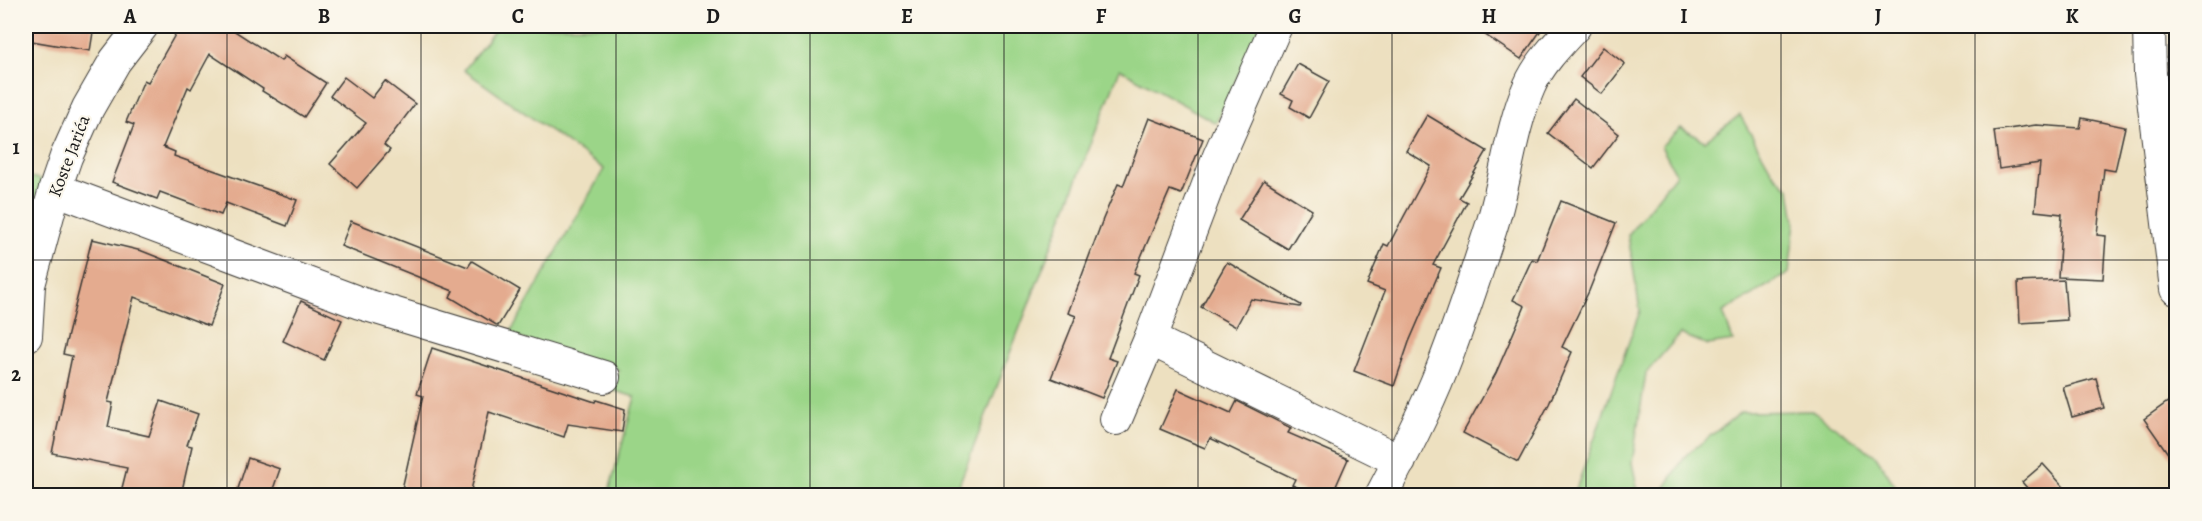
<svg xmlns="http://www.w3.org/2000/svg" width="2202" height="521" font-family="Alegreya,serif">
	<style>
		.green { fill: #9bd588; stroke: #5c7852; stroke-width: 1.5 }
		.building { fill: #e4ab8f }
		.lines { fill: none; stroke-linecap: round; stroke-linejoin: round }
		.minor-casing { stroke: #3b3935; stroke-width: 34 }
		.minor { stroke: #fff; stroke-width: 32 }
		.grid { fill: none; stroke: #1c1c1c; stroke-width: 1.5; stroke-opacity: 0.55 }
		.labels { text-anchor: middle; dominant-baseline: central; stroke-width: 4.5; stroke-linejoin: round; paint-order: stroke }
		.street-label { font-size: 18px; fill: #1c1c1c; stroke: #fbf7ec }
		.neatline { fill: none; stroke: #1c1c1c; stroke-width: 2 }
		.grid-label { font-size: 20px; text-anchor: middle; font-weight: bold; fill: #1c1c1c }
	</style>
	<rect width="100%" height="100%" fill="#fbf7ec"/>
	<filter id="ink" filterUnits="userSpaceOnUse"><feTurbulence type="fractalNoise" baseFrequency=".0167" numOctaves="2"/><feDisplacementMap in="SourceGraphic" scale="12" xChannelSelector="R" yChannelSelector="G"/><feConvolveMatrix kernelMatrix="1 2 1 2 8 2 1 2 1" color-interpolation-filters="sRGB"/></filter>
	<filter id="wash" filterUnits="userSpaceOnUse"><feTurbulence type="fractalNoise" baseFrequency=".008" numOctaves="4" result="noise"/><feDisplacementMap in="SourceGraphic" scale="24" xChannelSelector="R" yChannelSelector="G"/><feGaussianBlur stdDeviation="1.35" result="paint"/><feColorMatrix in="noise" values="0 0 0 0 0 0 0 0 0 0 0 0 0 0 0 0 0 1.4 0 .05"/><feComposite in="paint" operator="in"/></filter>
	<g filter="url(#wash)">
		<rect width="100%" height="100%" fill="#ede0c0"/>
		<g class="green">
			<polygon points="498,26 1261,26 1216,123 1120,69 955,495 608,495 635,397 612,390 619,370 509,335 604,169 464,70"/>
			<polygon points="1740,115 1773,173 1790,190 1795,221 1789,273 1723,312 1733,341 1708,345 1680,334 1646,373 1632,463 1639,495 1574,495 1640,311 1628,235 1676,174 1661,146 1681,128 1705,141"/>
			<polygon points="26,176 49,181 26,286"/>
			<polygon points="1812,411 1876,456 1901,495 1660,495 1686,455 1741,412"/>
		</g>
		<g id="blocks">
			<g class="building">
				<polygon points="26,26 94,26 90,51 26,40"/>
				<polygon points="180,26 227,26 281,61 284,56 326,83 304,117 262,91 263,89 210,54 191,89 188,87 163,147 175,152 174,156 297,200 287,226 226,203 221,215 160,192 157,199 112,182 134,125 126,122 144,80 148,82"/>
				<polygon points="1472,26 1544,26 1521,59"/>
				<polygon points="1603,47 1625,64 1602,94 1580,77"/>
				<polygon points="1298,64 1329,81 1309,118 1290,107 1293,100 1281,94"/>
				<polygon points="344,77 372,98 385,81 415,104 384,145 390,150 357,188 330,164 366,123 330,96"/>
				<polygon points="1574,99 1619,134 1593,168 1548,133"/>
				<polygon points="1427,115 1487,151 1459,198 1467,202 1433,265 1441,268 1409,342 1394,386 1354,371 1385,291 1367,284 1384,244 1388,246 1431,166 1406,151"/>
				<polygon points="1149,118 1203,139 1181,194 1170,190 1134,273 1139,275 1108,358 1117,361 1102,398 1051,378 1076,316 1068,313 1103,219 1118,184 1123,186"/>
				<polygon points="2082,118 2125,127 2115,171 2104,169 2097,235 2106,236 2103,279 2058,277 2062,214 2035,211 2040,163 1999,169 1994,131 2036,125 2080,128"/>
				<polygon points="1264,180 1312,210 1288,249 1239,220"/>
				<polygon points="1561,201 1616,223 1589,291 1562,347 1572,352 1549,404 1518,462 1463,433 1496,373 1525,306 1513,300 1532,259 1537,261"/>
				<polygon points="351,221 468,267 472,261 520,290 498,326 450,297 453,291 341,246"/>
				<polygon points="92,239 142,251 225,284 209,326 134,297 108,402 113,403 108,427 149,436 161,401 198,414 187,445 192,446 181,495 135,495 121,492 127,468 52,453 72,356 63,354"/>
				<polygon points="1227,262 1301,305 1300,307 1251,299 1236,327 1201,307"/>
				<polygon points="2064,280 2067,320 2020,323 2018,282"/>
				<polygon points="301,301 342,320 324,360 283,341"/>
				<polygon points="432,348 595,402 596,400 625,409 622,432 568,424 564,437 489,412 470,495 432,495 402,489 423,396 417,394"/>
				<polygon points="2096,378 2104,408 2072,417 2063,387"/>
				<polygon points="1178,389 1231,413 1237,401 1291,428 1288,433 1348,459 1332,495 1316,495 1292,485 1295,479 1210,438 1205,448 1160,429"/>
				<polygon points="2176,396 2176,465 2144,419"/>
				<polygon points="248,458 280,469 271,495 236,495"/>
				<polygon points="2043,464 2071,495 2033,495 2022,482"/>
			</g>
		</g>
	</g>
	<g filter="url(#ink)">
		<use href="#blocks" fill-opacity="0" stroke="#3b3935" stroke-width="1.5"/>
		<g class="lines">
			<defs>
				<g id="minor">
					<polyline points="2149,26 2150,74 2176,289"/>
					<polyline points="55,189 360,303 604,377"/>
					<polyline points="26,336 29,285 55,189 66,157 88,108 115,61 142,26"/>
					<polyline points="1150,339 1400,461"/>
					<polyline points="1116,419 1150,339 1219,156 1276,26"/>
					<path d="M1381 496C1403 454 1425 412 1442 369 1460 324 1475 277 1490 231 1506 184 1509 133 1529 87 1538 65 1559 43 1575 26"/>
				</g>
			</defs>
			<use href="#minor" class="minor-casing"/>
			<use href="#minor" class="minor"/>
		</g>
	</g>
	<path class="grid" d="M227 26V496M421 26V496M616 26V496M810 26V496M1004 26V496M1198 26V496M1392 26V496M1586 26V496M1781 26V496M1975 26V496M26 260H2176"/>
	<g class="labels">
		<g class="street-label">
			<text transform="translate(69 156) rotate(-69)">Koste Jarića</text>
		</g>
	</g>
	<rect width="2202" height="521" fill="none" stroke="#fbf7ec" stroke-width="66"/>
	<rect x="33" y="33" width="2136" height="455" class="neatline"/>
	<g class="grid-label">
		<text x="130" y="23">A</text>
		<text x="324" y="23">B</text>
		<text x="518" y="23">C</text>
		<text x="713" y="23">D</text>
		<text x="907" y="23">E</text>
		<text x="1101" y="23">F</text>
		<text x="1295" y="23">G</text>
		<text x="1489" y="23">H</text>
		<text x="1684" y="23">I</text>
		<text x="1878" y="23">J</text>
		<text x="2072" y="23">K</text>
		<text x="16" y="154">1</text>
		<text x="16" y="381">2</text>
	</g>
</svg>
